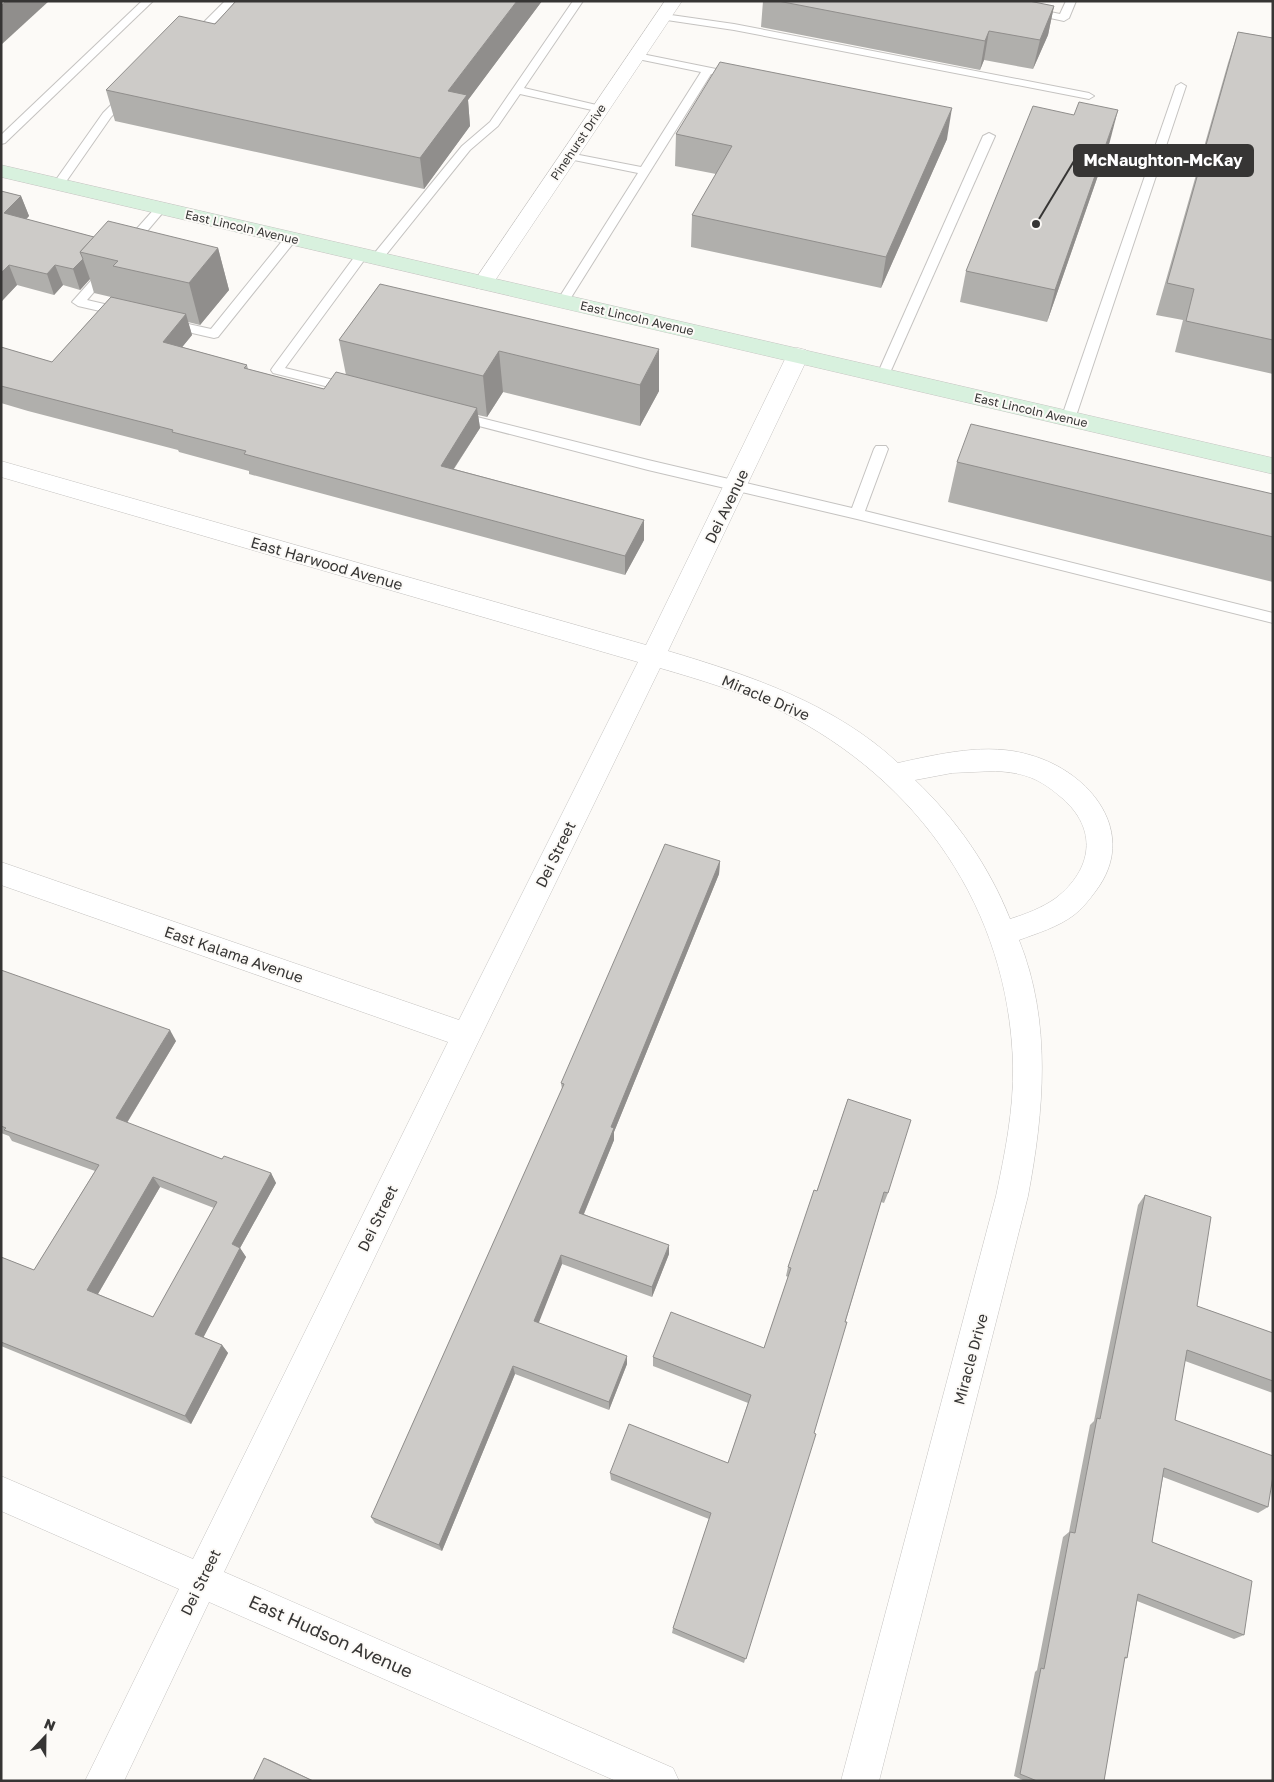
<svg xmlns="http://www.w3.org/2000/svg" width="1274" height="1782" font-family="'Golos Text',sans-serif">
	<style>
		.lines { fill: none; stroke-linecap: round; stroke-linejoin: round }
		.lane-casing { stroke: #c5c3c1; stroke-width: 2 }
		.street-casing { stroke: #c5c3c1; stroke-width: 1 }
		.secondary-casing { stroke: #c5c3c1; stroke-width: 1 }
		.lane { fill: #fff; fill-rule: evenodd }
		.street { fill: #fff; fill-rule: evenodd }
		.secondary { fill: #d8f1de; fill-rule: evenodd }
		.wall { fill: #b0afac; fill-rule: evenodd }
		.shaded-wall { fill: #908e8c }
		.building { fill: #cdcbc8; stroke: #908e8c; fill-rule: evenodd }
		.labels { text-anchor: middle; dominant-baseline: central; stroke-width: 4; stroke-linejoin: round; paint-order: stroke }
		.far-street-label { font-size: 12px; fill: #363534; stroke: #fcfaf7 }
		.street-label { font-size: 15px; fill: #363534; stroke: #fcfaf7 }
		.near-street-label { font-size: 18px; fill: #363534; stroke: #fcfaf7 }
		.leader { fill: none; stroke: #363534; stroke-width: 2 }
		.callout-dot { fill: #363534; stroke: #fcfaf7; stroke-width: 2 }
		.callout { fill: #363534; stroke: #363534; stroke-width: 2 }
		.callout-label { font-size: 16px; text-anchor: middle; font-weight: bold; fill: #fff }
	</style>
	<rect width="100%" height="100%" fill="#fcfaf7"/>
	<g class="lines">
		<defs>
			<g id="lane">
				<polygon points="142,1 153,1 5,143 1,144 1,135"/>
				<path d="M225 1H236C226 13 204 38 187 34L186 32 187 30 204 22Z"/>
				<polygon points="573,1 583,1 524,88 605,107 606,109 605,111 601,112 520,94 498,126 470,150 381,261 373,261 371,258 373,255 462,146 490,122"/>
				<polygon points="1066,1 1076,1 1069,18 1064,21 1027,13 1026,11 1031,8 1060,14"/>
				<polygon points="664,14 734,24 1089,93 1094,96 1089,99 734,30 660,19 659,17"/>
				<polygon points="637,53 736,73 741,76 736,79 711,74 567,304 559,304 557,301 638,173 569,159 563,156 569,153 641,167 701,72 633,58 632,56 633,54"/>
				<polygon points="1181,83 1186,86 1075,419 1073,422 1063,422 1061,419 1176,86"/>
				<polygon points="127,92 132,95 111,117 63,186 55,186 53,184 103,113 123,93"/>
				<polygon points="989,133 995,136 889,375 883,379 878,378 877,375 983,136"/>
				<polygon points="161,205 167,208 165,210 132,249 124,249 122,246 124,243 157,206"/>
				<polygon points="291,234 295,235 297,238 295,241 218,337 214,338 166,327 164,324 170,320 211,329 287,235"/>
				<polygon points="362,251 368,255 285,368 354,385 355,388 354,391 349,392 273,373 271,370 273,367 358,252"/>
				<polygon points="107,266 113,270 87,300 126,309 128,312 126,315 122,316 78,306 72,302 103,267"/>
				<polygon points="457,412 648,460 852,508 874,449 876,446 886,446 888,449 865,511 1273,613 1273,623 857,519 648,470 452,419 450,416 452,413"/>
			</g>
			<g id="street">
				<polygon points="665,1 682,1 490,288 483,289 476,288 473,283"/>
				<path d="M798 348 806 350 809 355 668 651C749 675 835 704 898 763 939 754 988 742 1030 755 1091 772 1140 834 1095 892 1089 900 1082 909 1074 915 1058 927 1038 933 1019 940 1052 1022 1044 1111 1028 1196L879 1781H841L996 1196C1005 1153 1014 1109 1013 1065 1009 909 919 780 781 711 742 692 701 680 660 668L450 1100 224 1572 673 1768 679 1781H616L209 1602 124 1781H85L179 1589 1 1511V1476L193 1559 448 1042 1 885V862L459 1020 638 662 1 477V461L646 645 787 355 790 350ZM996 771C1025 773 1039 778 1062 798 1098 829 1093 869 1056 898 1042 908 1026 914 1010 919 989 866 956 819 915 780L952 773Z"/>
			</g>
			<polygon id="secondary" points="1,165 1273,458 1273,474 1,177"/>
		</defs>
		<use href="#lane" class="lane-casing"/>
		<use href="#street" class="street-casing"/>
		<use href="#secondary" class="secondary-casing"/>
		<use href="#lane" class="lane"/>
		<use href="#street" class="street"/>
		<use href="#secondary" class="secondary"/>
	</g>
	<g class="wall">
		<polygon points="236,1 542,1 468,100 470,126 424,189 115,121 106,90 215,24"/>
		<polygon points="763,1 1029,1 1054,6 1048,35 1033,69 984,60 980,70 761,27"/>
		<polygon points="1238,32 1273,38 1273,374 1175,352 1183,320 1156,315 1228,63"/>
		<polygon points="676,134 947,139 881,288 691,247 692,215 716,174 675,166"/>
		<polygon points="1110,141 1047,322 960,302 966,271"/>
		<polygon points="1,191 21,196 29,216 26,219 94,237 218,248 229,290 200,325 188,322 192,335 182,347 247,365 248,369 324,389 346,375 339,340 380,284 659,391 640,426 503,392 487,417 478,415 480,428 454,469 644,520 644,540 625,575 249,474 249,471 179,452 178,450 28,411 1,403 1,347 52,362 111,297 94,293 90,279 80,290 63,285 54,295 17,285 1,302"/>
		<polygon points="957,462 1273,494 1273,582 948,502"/>
		<polygon points="720,861 719,874 614,1132 614,1140 584,1214 669,1254 652,1297 562,1264 538,1323 627,1364 609,1410 515,1374 442,1551 375,1523 371,1517 562,1089 561,1083"/>
		<path d="M1 970 176 1041 127 1123 222 1159 271 1173 276 1183 240 1248 246 1257 203 1337 222 1345 228 1353 191 1424 1 1346V1257L34 1270 95 1171 12 1141 9 1136 1 1133ZM160 1187 214 1208 153 1317 98 1294Z"/>
		<polygon points="848,1099 888,1193 884,1203 881,1202 744,1663 672,1633 673,1628 709,1519 611,1480 610,1473 728,1463 748,1403 653,1366 653,1357 764,1348 788,1277 786,1276 788,1267 817,1191"/>
		<polygon points="1145,1195 1197,1306 1273,1333 1273,1393 1185,1361 1175,1420 1268,1507 1258,1513 1163,1477 1152,1542 1244,1635 1234,1639 1137,1601 1127,1658 1124,1659 1104,1781 1025,1781 1014,1776 1035,1672 1037,1670 1063,1537 1069,1532 1090,1425 1094,1421 1138,1205"/>
	</g>
	<g class="shaded-wall">
		<polygon points="5,1 49,1 1,45 1,5"/>
		<polygon points="517,1 542,1 468,100 470,126 424,189 420,158 448,91"/>
		<polygon points="1054,6 1048,35 1033,69 1040,40"/>
		<polygon points="989,31 984,60 980,70 985,41"/>
		<polygon points="952,108 947,139 881,288 886,257"/>
		<polygon points="1118,110 1110,141 1047,322 1055,290"/>
		<polygon points="21,196 29,216 12,234 4,213"/>
		<polygon points="218,248 229,290 200,325 189,283"/>
		<polygon points="83,259 90,279 80,290 73,269"/>
		<polygon points="9,265 17,285 1,302 1,273"/>
		<polygon points="55,265 63,285 54,295 47,274"/>
		<polygon points="186,314 192,335 170,362 163,342"/>
		<polygon points="659,349 659,391 640,426 640,385"/>
		<polygon points="499,351 503,392 487,417 483,376"/>
		<polygon points="477,408 480,428 443,485 441,466"/>
		<polygon points="644,520 644,540 625,575 625,556"/>
		<polygon points="720,861 719,874 614,1132 614,1140 580,1223 579,1213 611,1127"/>
		<polygon points="170,1030 176,1041 123,1129 116,1118"/>
		<polygon points="271,1173 276,1183 240,1248 246,1257 201,1342 195,1334 232,1244"/>
		<polygon points="153,1177 160,1187 95,1299 87,1290"/>
		<polygon points="669,1245 669,1254 652,1297 652,1287"/>
		<polygon points="561,1255 562,1264 536,1330 534,1321"/>
		<polygon points="222,1345 228,1353 191,1424 185,1416"/>
		<polygon points="627,1356 627,1364 609,1410 609,1402"/>
		<polygon points="513,1366 515,1374 442,1551 439,1545"/>
		<polygon points="264,1758 270,1760 314,1781 313,1781"/>
	</g>
	<g class="building">
		<polygon points="236,1 517,1 448,91 467,95 420,158 106,90 179,16 215,24"/>
		<polygon points="778,1 1029,1 1054,6 1040,40 989,31 985,41"/>
		<polygon points="1238,32 1273,38 1273,340 1186,321 1194,289 1167,283"/>
		<polygon points="720,62 952,108 886,257 692,215 732,146 676,134"/>
		<polygon points="1079,102 1118,110 1055,290 966,271 1033,106 1074,115"/>
		<polygon points="1,191 21,196 4,213 94,237 80,252 83,259 73,269 55,265 47,274 9,265 1,273"/>
		<polygon points="108,221 218,248 189,283 113,266 118,261 80,252"/>
		<polygon points="380,284 659,349 640,385 499,351 483,376 339,340"/>
		<polygon points="111,297 186,314 163,342 247,365 244,368 324,389 336,372 477,408 441,466 644,520 625,556 244,454 246,451 172,432 173,430 1,386 1,347 52,362"/>
		<polygon points="971,424 1273,494 1273,537 957,462"/>
		<polygon points="665,844 720,861 611,1127 614,1128 579,1213 669,1245 652,1287 561,1255 534,1321 627,1356 609,1402 513,1366 439,1545 371,1517 564,1084 561,1083"/>
		<path d="M1 970 170 1030 116 1118 222 1159 224 1156 271 1173 232 1244 240 1248 195 1334 222 1345 185 1416 1 1342V1257L34 1270 99 1165 4 1130 6 1128 1 1126ZM153 1177 217 1202 153 1317 87 1290Z"/>
		<polygon points="848,1099 911,1120 888,1193 884,1192 845,1322 847,1322 814,1433 816,1434 746,1659 673,1628 711,1513 610,1473 629,1424 728,1463 751,1395 653,1357 671,1312 764,1348 791,1268 788,1267 814,1190 817,1191"/>
		<polygon points="1145,1195 1211,1217 1197,1306 1273,1333 1273,1381 1187,1350 1175,1420 1273,1456 1273,1476 1268,1507 1164,1468 1152,1542 1252,1581 1244,1635 1138,1594 1127,1658 1125,1657 1104,1781 1037,1781 1020,1774 1041,1668 1044,1669 1070,1532 1075,1533 1097,1418 1100,1419"/>
		<polygon points="264,1758 313,1781 253,1781"/>
	</g>
	<g class="labels">
		<g class="far-street-label">
			<text transform="translate(578 142) rotate(-56)">Pinehurst Drive</text>
			<text transform="translate(242 227) rotate(13)">East Lincoln Avenue</text>
			<text transform="translate(637 318) rotate(13)">East Lincoln Avenue</text>
			<text transform="translate(1031 410) rotate(13)">East Lincoln Avenue</text>
		</g>
		<g class="street-label">
			<text transform="translate(726 506) rotate(-64)">Dei Avenue</text>
			<text transform="translate(327 563) rotate(16)">East Harwood Avenue</text>
			<text transform="translate(766 697) rotate(23)">Miracle Drive</text>
			<text transform="translate(555 854) rotate(-64)">Dei Street</text>
			<text transform="translate(234 954) rotate(19)">East Kalama Avenue</text>
			<text transform="translate(377 1218) rotate(-64)">Dei Street</text>
			<text transform="translate(970 1359) rotate(-75)">Miracle Drive</text>
			<text transform="translate(200 1582) rotate(-64)">Dei Street</text>
		</g>
		<g class="near-street-label">
			<text transform="translate(331 1636) rotate(24)">East Hudson Avenue</text>
		</g>
	</g>
	<path class="leader" d="M1036 224L1074 161"/>
	<circle class="callout-dot" cx="1036" cy="224" r="5"/>
	<rect class="callout" x="1074" y="145" width="179" height="31" rx="5"/>
	<g class="callout-label">
		<text x="1163" y="166">McNaughton-McKay</text>
	</g>
	<rect width="1274" height="1782" fill="none" stroke="#363534" stroke-width="5"/>
	<g transform="translate(45 1737) rotate(22)" stroke="#fcfaf7" stroke-width="4" paint-order="stroke">
	<path d="M0-4L9 19L0 12L-9 19Z" fill="#363534"/>
	<text y="-8" font-size="14" font-weight="bold" text-anchor="middle" fill="#363534">N</text>
	</g>
</svg>
